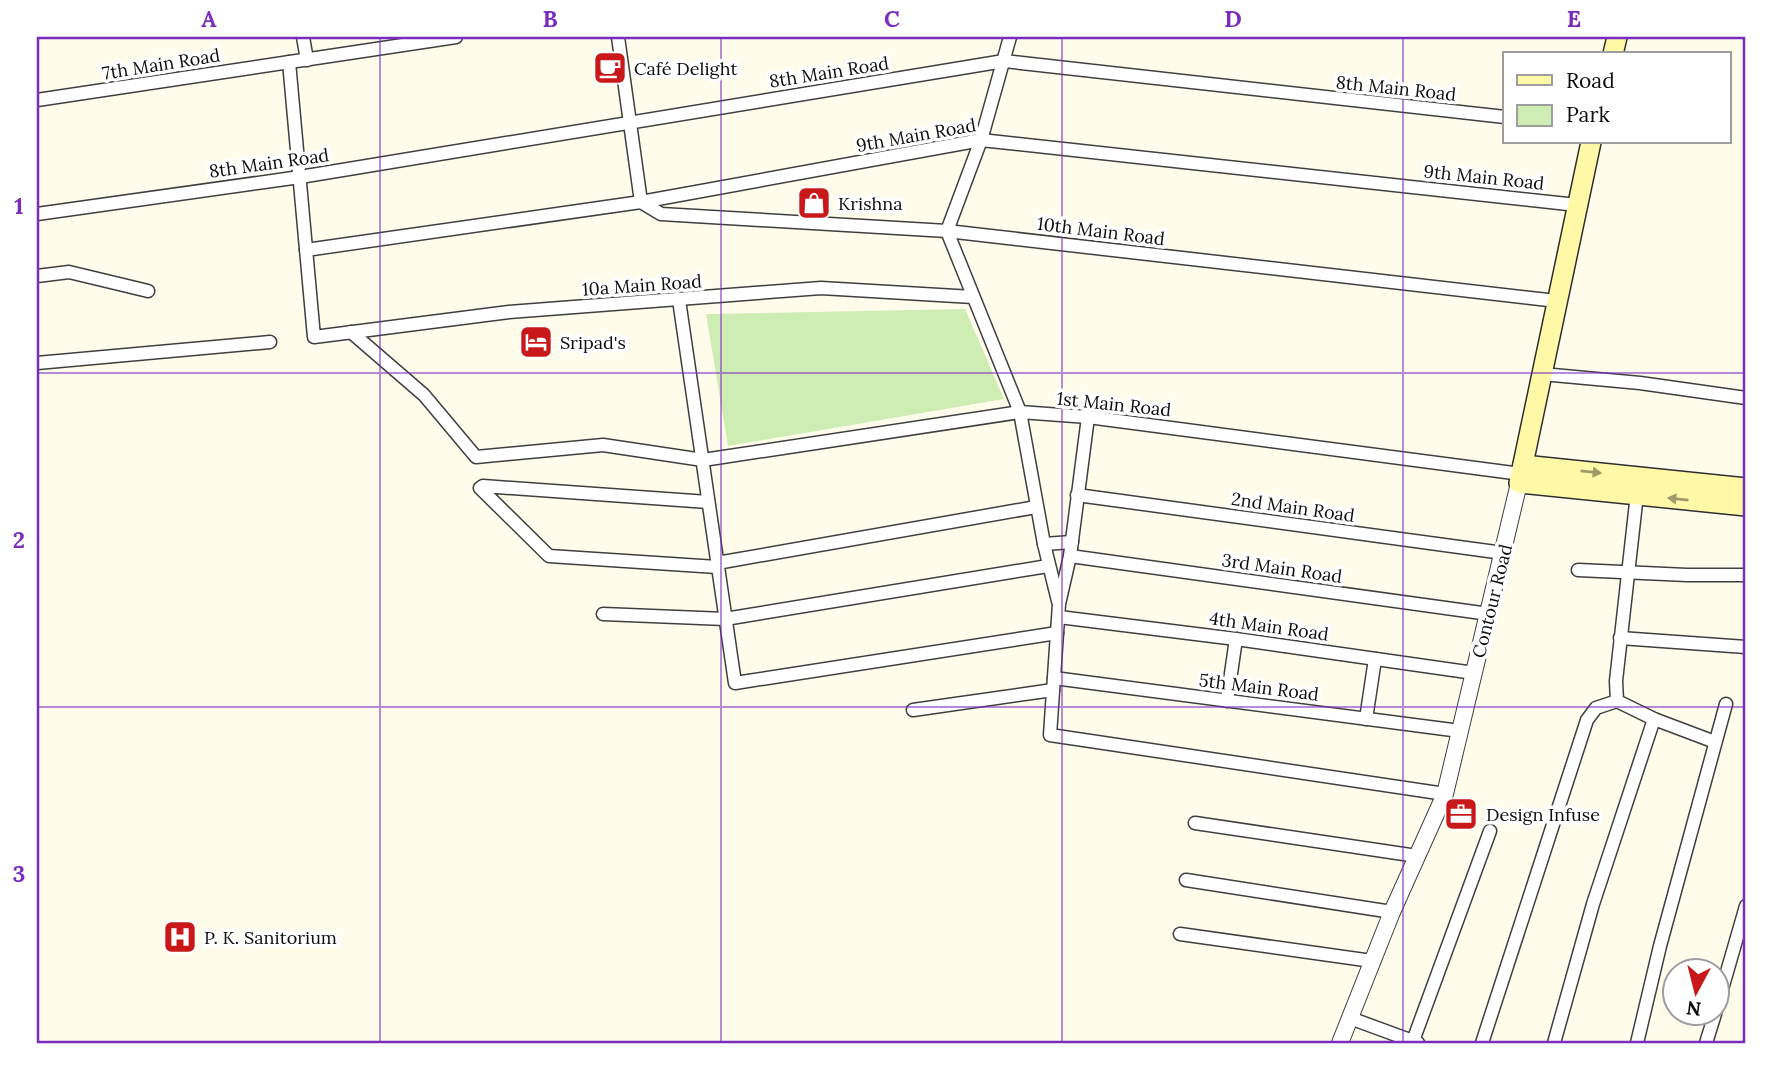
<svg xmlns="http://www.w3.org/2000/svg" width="1783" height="1080" font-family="Lora,serif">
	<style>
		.green { fill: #ceedb2 }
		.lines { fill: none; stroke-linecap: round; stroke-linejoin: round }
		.minor-casing { stroke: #3f3f3f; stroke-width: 15 }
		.tertiary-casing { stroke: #3f3f3f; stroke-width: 18 }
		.secondary-casing { stroke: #2e2e2e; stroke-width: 22 }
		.minor { stroke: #fff; stroke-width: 12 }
		.tertiary { stroke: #fff; stroke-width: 16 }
		.secondary { stroke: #fff9a7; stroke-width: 19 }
		.oneway { fill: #9e9a69 }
		.grid { fill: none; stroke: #7b2cbf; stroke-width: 2; stroke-opacity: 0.55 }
		.labels { text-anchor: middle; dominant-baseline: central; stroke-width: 7; stroke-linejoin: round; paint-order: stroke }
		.street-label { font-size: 18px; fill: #0c0c0c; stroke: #fff }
		.poi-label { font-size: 18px; fill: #0c0c0c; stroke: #fff; text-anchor: start }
		.neatline { fill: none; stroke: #7b2cbf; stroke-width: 2.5 }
		.grid-label { font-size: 23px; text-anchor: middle; font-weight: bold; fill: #7b2cbf }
	</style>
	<rect width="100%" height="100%" fill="#fffcec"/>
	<polygon class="green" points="965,309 1004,399 728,446 706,314"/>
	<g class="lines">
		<defs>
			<g id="minor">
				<polyline points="303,37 307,60"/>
				<polyline points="618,37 641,202 661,214 947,231 1557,301"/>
				<polyline points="289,62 314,337 509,312 821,288 973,297"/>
				<polyline points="37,100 456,37"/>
				<polyline points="37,214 300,177 1004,61 1505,117"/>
				<polyline points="947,231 1020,412 1044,544 1058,601"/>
				<polyline points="947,231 981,140 1010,37"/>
				<polyline points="306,250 641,202 981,140 1577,205"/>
				<polyline points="37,276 69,272 148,291"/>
				<polyline points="679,300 735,683 1057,633"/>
				<polyline points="351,332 424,395 476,457 603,445 703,460 1020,412 1088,417 1521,474"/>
				<polyline points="37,363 270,342"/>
				<polyline points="1542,374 1640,383 1746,398"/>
				<polyline points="1088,417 1070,556 1059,604 1050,735 1445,794"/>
				<polyline points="1637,494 1616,681 1617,701 1654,719 1715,742"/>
				<polyline points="1077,495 1503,553"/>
				<polyline points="708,502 483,486 480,488 549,556 717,567"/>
				<polyline points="1044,544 1072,542"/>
				<polyline points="1070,556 1489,614"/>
				<polyline points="717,563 1036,507"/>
				<polyline points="1578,570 1687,575 1746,575"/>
				<polyline points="603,614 725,619 1048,566"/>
				<polyline points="1059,617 1236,639 1474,673"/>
				<polyline points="1620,638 1746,647"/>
				<polyline points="1054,678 1460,731"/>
				<polyline points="1227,701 1236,639"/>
				<polyline points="913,710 1053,690"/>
				<polyline points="1366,719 1375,659"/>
				<polyline points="1195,823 1417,856"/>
				<polyline points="1186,880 1392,912"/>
				<polyline points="1180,934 1372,961"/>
				<polyline points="1716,1010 1746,906"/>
				<polyline points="1350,1018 1418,1043"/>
				<polyline points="1413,1041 1490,831"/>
				<polyline points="1482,1043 1587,720 1596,708 1617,701"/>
				<polyline points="1554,1043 1593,904 1654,719"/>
				<polyline points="1637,1043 1660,946 1726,704"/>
				<polyline points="1706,1043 1715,1014"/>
			</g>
			<polyline id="tertiary" points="1340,1043 1392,912 1445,794 1519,483"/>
			<g id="secondary">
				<polyline points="1613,54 1617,37"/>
				<polyline points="1591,142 1519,483 1746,506"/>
				<polyline points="1523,465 1746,488"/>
			</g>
		</defs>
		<use href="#minor" class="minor-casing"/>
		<use href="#tertiary" class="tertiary-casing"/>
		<use href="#secondary" class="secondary-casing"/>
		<use href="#minor" class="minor"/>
		<use href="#tertiary" class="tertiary"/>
		<use href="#secondary" class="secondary"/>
	</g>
	<defs><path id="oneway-solid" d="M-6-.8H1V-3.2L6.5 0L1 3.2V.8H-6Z" transform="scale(1.75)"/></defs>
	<g class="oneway">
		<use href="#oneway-solid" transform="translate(1591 472) rotate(6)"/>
		<use href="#oneway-solid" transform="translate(1678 499) rotate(-174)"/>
	</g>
	<path class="grid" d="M380 37V1043M721 37V1043M1062 37V1043M1403 37V1043M37 373H1746M37 707H1746"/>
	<defs>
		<symbol id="cafe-square" viewBox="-11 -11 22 22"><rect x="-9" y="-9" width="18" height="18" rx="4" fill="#c9181a" stroke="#fff"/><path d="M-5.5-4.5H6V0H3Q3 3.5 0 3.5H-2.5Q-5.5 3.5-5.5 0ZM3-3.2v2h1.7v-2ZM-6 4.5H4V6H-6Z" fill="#fff"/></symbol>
		<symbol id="shop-square" viewBox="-11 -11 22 22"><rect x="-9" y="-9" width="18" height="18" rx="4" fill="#c9181a" stroke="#fff"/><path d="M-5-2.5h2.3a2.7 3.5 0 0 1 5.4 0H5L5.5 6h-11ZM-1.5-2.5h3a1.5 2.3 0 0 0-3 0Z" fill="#fff"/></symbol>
		<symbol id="hotel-square" viewBox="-11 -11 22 22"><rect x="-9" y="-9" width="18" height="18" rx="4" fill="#c9181a" stroke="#fff"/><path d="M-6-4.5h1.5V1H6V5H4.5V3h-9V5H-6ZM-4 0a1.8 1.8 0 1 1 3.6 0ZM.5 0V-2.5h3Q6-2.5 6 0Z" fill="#fff"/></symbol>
		<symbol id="office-square" viewBox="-11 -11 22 22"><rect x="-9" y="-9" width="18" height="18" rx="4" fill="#c9181a" stroke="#fff"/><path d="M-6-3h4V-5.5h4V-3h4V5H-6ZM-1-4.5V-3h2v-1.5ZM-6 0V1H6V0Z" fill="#fff"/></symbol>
		<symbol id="hospital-square" viewBox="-11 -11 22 22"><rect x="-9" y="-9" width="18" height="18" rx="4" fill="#c9181a" stroke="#fff"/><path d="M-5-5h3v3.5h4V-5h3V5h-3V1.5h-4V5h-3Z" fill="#fff"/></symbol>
	</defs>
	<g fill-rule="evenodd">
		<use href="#cafe-square" x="591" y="49" width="38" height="38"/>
		<use href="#shop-square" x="795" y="184" width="38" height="38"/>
		<use href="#hotel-square" x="517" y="323" width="38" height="38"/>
		<use href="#office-square" x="1442" y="795" width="38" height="38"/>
		<use href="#hospital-square" x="161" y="918" width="38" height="38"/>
	</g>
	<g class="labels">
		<g class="street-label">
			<text transform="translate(161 64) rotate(-9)">7th Main Road</text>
			<text transform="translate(829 72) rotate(-9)">8th Main Road</text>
			<text transform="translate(1396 88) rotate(6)">8th Main Road</text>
			<text transform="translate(916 135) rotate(-10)">9th Main Road</text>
			<text transform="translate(269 163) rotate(-8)">8th Main Road</text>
			<text transform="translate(1484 177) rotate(6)">9th Main Road</text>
			<text transform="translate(1101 231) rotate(7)">10th Main Road</text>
			<text transform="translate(642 285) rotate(-4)">10a Main Road</text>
			<text transform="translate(1114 404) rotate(6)">1st Main Road</text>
			<text transform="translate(1293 507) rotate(8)">2nd Main Road</text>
			<text transform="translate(1282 568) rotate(8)">3rd Main Road</text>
			<text transform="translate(1492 601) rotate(-76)">Contour Road</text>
			<text transform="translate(1269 626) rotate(8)">4th Main Road</text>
			<text transform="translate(1259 687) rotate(7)">5th Main Road</text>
		</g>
		<g class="poi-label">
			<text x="634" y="68">Café Delight</text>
			<text x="838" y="203">Krishna</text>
			<text x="560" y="342">Sripad's</text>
			<text x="1486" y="814">Design Infuse</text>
			<text x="204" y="937">P. K. Sanitorium</text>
		</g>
	</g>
	<rect width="1783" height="1080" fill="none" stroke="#ffffff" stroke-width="77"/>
	<rect x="1503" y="52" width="228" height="91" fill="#ffffff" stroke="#9e9e9e" stroke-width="2"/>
	<rect x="1517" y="75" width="35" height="10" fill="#fff9a7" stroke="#9e9e9e" stroke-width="2"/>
	<text x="1566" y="88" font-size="21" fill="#0c0c0c">Road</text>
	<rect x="1517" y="105" width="35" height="21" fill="#ceedb2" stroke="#9e9e9e" stroke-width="2"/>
	<text x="1566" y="122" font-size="21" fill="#0c0c0c">Park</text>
	<g transform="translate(1696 992) rotate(187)"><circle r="33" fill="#ffffff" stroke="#9e9e9e" stroke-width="2"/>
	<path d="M0-5L12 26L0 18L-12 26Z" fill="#c9181a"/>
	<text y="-10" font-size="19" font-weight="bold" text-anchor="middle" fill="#0c0c0c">N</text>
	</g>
	<rect x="38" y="38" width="1706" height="1004" class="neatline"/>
	<g class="grid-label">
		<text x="209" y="27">A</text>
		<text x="550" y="27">B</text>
		<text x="892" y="27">C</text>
		<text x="1233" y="27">D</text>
		<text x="1574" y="27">E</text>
		<text x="19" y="214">1</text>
		<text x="19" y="548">2</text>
		<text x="19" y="882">3</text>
	</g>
</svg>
